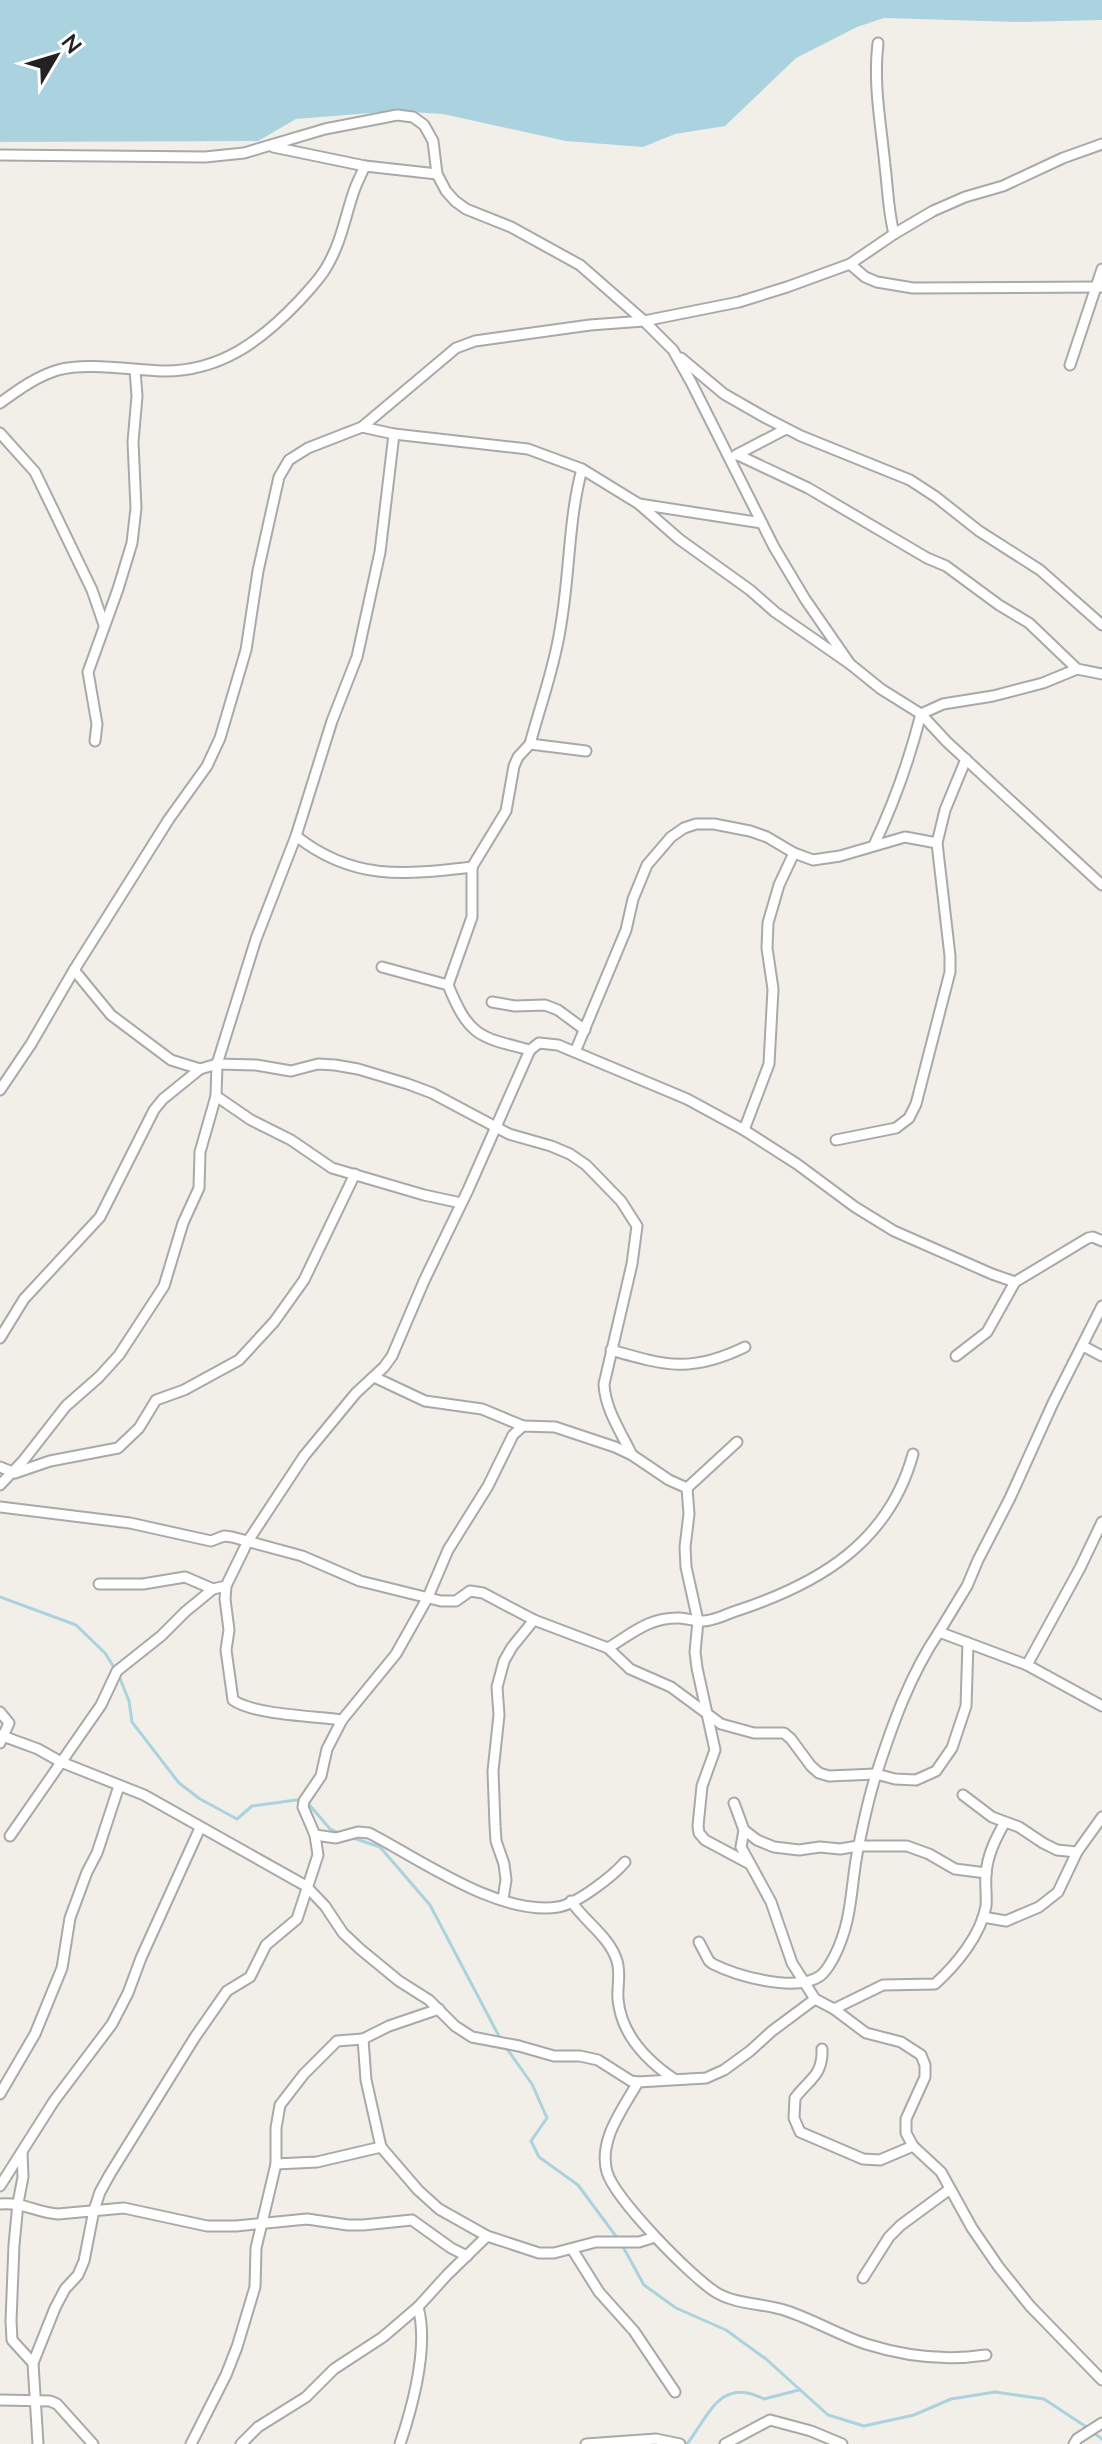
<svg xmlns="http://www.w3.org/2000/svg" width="1102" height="2444" font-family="Lato,sans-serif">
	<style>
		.water { fill: #aad3df }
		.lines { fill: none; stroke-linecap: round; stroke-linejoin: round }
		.stream { stroke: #aad3df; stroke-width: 3 }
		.minor-casing { stroke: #a9a9a9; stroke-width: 13 }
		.minor { stroke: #fff; stroke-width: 9 }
	</style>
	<rect width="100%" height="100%" fill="#f2efe9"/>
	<polygon class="water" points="0,0 1102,0 1102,20 1021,22 884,18 857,27 796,58 725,126 675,134 643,147 566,141 443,114 396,111 296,119 258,141 0,142"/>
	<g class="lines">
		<g class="stream">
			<polyline points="0,1597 76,1625 105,1653 115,1669"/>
			<polyline points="119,1676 129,1701 132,1722 179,1783 200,1799 237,1819 252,1806 296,1800 307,1802 330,1829 339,1833"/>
			<polyline points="350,1837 380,1847 430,1905 501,2040"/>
			<polyline points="505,2046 532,2084 547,2118 531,2141 539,2157 578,2185 618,2239"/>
			<polyline points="622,2245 644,2285 676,2308 726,2330 766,2359 828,2415 864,2426 914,2415 951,2399 995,2392 1044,2399 1088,2428"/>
			<polyline points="1094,2433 1102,2439"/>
			<path d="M687 2444C709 2415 721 2376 764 2399L799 2390"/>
		</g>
		<defs>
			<g id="minor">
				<path d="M878 43C873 86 881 123 885 166 888 190 888 210 894 234"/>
				<polyline points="273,147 365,166 437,174"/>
				<polyline points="0,155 205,157 244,153 325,129 397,115 413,117 424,125 433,141 437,174 446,191 455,201 466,209 511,227 580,265 644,321 673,350 691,382 774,547 805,599 850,664"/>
				<polyline points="850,264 865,277 877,282 913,288 1102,287"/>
				<polyline points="681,358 724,394 766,418 801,436 910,480 936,497 979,531 1040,570 1102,625"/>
				<polyline points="1070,365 1102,269"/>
				<path d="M0 403C18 390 37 376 58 370 86 362 132 370 162 371 220 372 261 341 299 301 308 291 319 280 326 268 341 243 344 221 353 194 356 184 361 175 365 166"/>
				<polyline points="362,427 394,434 528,449 582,469 639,504 679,539 750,590 775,612 850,664 881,689 921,714 947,742 1102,885"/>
				<polyline points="0,433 35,472 92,590 104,625"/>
				<polyline points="736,455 786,429"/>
				<polyline points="738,455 808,488 927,558 946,566 999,605 1029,623 1077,669 1102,674"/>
				<polyline points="639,504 762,523"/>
				<polyline points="95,741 97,724 88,672 118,589 132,543 136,508 133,442 137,396 135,370"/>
				<path d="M530 744C540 706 554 669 560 630 570 576 568 521 582 469"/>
				<path d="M586 751 530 744 518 757 514 766 506 811 472 867V917L448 985C469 1036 478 1037 530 1050L539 1043 558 1045 687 1099 744 1130 797 1164 855 1207 894 1231 992 1274 1015 1282 1088 1238 1093 1237 1102 1241"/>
				<path d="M296 836C353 881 404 875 472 867"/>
				<path d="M874 845C895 801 909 761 921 714L943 704 993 696 1043 683 1077 669"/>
				<polyline points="382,967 448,985"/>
				<path d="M74 970 111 1015 171 1060 200 1069 217 1064 256 1065 291 1071 318 1064 335 1065 358 1069 408 1084 432 1093 509 1134 551 1146 570 1154 586 1165 621 1201 637 1226 632 1264 604 1384C605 1409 621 1432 632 1455"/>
				<polyline points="492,1002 515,1006 545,1005 558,1010 585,1030"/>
				<polyline points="575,1052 626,930 633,899 647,865 671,837 684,828 696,824 714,824 750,831 767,837 794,853 813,860 840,856 905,837 937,843 945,810 966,759"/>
				<polyline points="0,1090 31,1044 74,970 169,819 207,766 220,738 246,650 258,571 279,477 289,460 308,448 362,427 456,348 475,341 590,325 644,321 739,302 787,287 850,264 894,234 933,211 965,197 1003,186 1063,158 1102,144"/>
				<polyline points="216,1096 251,1120 291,1140 332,1168 424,1195 461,1203"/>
				<polyline points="744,1130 769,1064 773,989 767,948 768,923 779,885 794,853"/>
				<polyline points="836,1140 896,1128 909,1118 916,1104 950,972 950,956 937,843"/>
				<polyline points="0,1338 24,1299 100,1217 154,1110 163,1099 200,1069"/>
				<polyline points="1083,1346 1102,1356"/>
				<path d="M611 1350C667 1366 691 1373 745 1347"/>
				<polyline points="956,1356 987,1332 1015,1282"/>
				<polyline points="374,1377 425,1401 482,1409 523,1426"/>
				<polyline points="0,1467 15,1473 50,1461 118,1448 139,1428 156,1400 184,1390 239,1360 274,1322 304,1280 355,1174"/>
				<polyline points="0,1485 23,1461 66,1406 99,1377 119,1355 164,1286 183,1223 199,1188 200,1152 216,1096 217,1064 256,939 296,836 332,721 357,657 380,552 394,434"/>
				<polyline points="687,1488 737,1442"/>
				<polyline points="0,1507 130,1523 211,1541 224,1536 232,1537 302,1556 360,1581 441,1601 456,1601 470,1591 483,1593 534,1620 608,1648 630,1669 671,1687 721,1724 754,1733 784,1733 791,1739 811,1766 819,1773 829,1776 876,1774 895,1779 916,1780 936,1771 952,1748 966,1706 968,1643"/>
				<polyline points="99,1584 143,1584 185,1577 213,1589 226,1586 248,1541 304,1456 356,1393 384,1367 392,1356 424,1281 468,1190 530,1050"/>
				<path d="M226 1586 225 1599 229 1630 226 1650 233 1700C254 1715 315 1716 342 1720"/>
				<polyline points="939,1632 967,1586 978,1560 1010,1498 1053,1403 1102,1306"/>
				<path d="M608 1648C633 1633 649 1617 680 1618 690 1619 700 1623 710 1620 720 1618 729 1613 739 1610 820 1583 889 1542 913 1454"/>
				<polyline points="1027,1665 1080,1568 1102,1522"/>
				<polyline points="0,1712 9,1723 0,1743"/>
				<polyline points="0,1735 38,1749 61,1762 144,1795 306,1886 325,1906 343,1933 360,1949 399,1981 429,2000 455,2026 472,2037 519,2046 554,2056 580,2056 598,2060 631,2081 638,2082 706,2078 724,2070 750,2051 772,2031 815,1999 792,1963 771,1902 741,1847 744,1830"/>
				<polyline points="963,1795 992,1817 1019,1827 1043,1843 1057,1850 1077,1852 1102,1817"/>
				<polyline points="734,1803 744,1830 757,1840 774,1847 799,1850 820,1847 840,1849 858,1846 907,1846 929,1854 955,1869 986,1873"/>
				<path d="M315 1835 336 1838 358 1832 369 1833C420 1859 498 1916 558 1907 577 1904 613 1876 625 1862"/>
				<polyline points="10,1836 101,1705 117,1671 161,1636 185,1612 213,1589"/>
				<polyline points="503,1899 506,1880 504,1864 496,1841 495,1825 493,1771 499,1715 497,1687 504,1661 512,1647 534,1620"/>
				<path d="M571 1901C585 1922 609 1936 617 1961 621 1974 617 1986 618 1999 621 2034 646 2060 674 2079"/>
				<polyline points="983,1917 1006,1921 1039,1907 1058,1892 1077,1852"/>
				<path d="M699 1942 709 1961 713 1964C737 1976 796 1993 820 1976 827 1971 830 1964 834 1957 854 1918 850 1884 859 1844 864 1820 869 1795 877 1772 893 1723 910 1675 939 1632L1027 1665 1102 1706"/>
				<polyline points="815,1999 834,2009 866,2033 901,2042 921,2055 925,2065 925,2077 906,2119 906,2133 913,2146 941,2172 972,2228 998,2266 1030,2306 1102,2380"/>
				<path d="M834 2009 883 1985 935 1984C956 1965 981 1935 986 1906 987 1896 985 1885 986 1875 987 1855 996 1838 1005 1822"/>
				<path d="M822 2049C823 2076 809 2079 795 2098L794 2118 800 2132 863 2159 880 2160 913 2146"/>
				<path d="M638 2082C623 2109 598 2140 607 2172 615 2199 692 2278 717 2293 738 2305 764 2303 787 2311 814 2320 839 2335 866 2344 904 2356 946 2361 986 2355"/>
				<polyline points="0,2094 35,2034 62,1968 70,1918 87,1872 97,1853 119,1786"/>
				<polyline points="381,2147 366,2080 363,2039 389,2026 439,2009"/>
				<polyline points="22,2153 23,2177 18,2203 14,2245 11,2321 12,2340 33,2363 38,2444"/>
				<polyline points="276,2164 317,2162 381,2147 418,2190 439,2209 487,2236"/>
				<polyline points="0,2186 54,2101 112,2024 128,1993 141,1958 200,1828"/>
				<path d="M0 2204C24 2202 35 2212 58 2214L124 2208 207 2226H236L307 2219 348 2225H363L412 2220 451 2248 467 2256"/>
				<polyline points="572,2249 599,2292 634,2331 675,2392"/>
				<polyline points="863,2278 889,2237 901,2225 950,2189"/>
				<polyline points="33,2363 55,2308 65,2289 78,2275 84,2261 94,2210 100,2192 110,2174 195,2037 227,1991 250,1977 266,1945 297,1919 318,1855 315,1835 303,1807 304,1801 321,1776 327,1749 342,1720 396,1654 428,1597 448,1550 488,1486 513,1435 523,1426 555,1427 615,1447 632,1455 669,1480 687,1488 689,1514 685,1547 686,1567 698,1621 695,1652 697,1668 715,1750 702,1786 698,1826 699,1833 705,1840 748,1863"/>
				<polyline points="0,2400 50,2401 57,2404 93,2444"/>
				<polyline points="191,2444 226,2375 237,2347 255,2287 256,2248 276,2164 276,2128 280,2105 304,2074 337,2041 363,2039"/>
				<polyline points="241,2444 258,2427 306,2397 334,2369 383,2337 418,2307 447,2275 487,2236 539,2253 554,2253 596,2242 639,2242 655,2237"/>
				<path d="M400 2444C413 2405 429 2347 418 2307"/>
				<polyline points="586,2444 656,2439 680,2444"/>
				<polyline points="725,2444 770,2420 811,2431 842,2444"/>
				<polyline points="1074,2444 1077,2439 1102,2423"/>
			</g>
		</defs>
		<use href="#minor" class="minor-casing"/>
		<use href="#minor" class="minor"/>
	</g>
	<g transform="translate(56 56) rotate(52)" stroke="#ffffff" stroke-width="6" paint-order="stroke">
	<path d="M0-6L14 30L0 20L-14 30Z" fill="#222222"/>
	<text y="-12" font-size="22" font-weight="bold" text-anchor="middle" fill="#222222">N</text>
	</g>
</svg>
